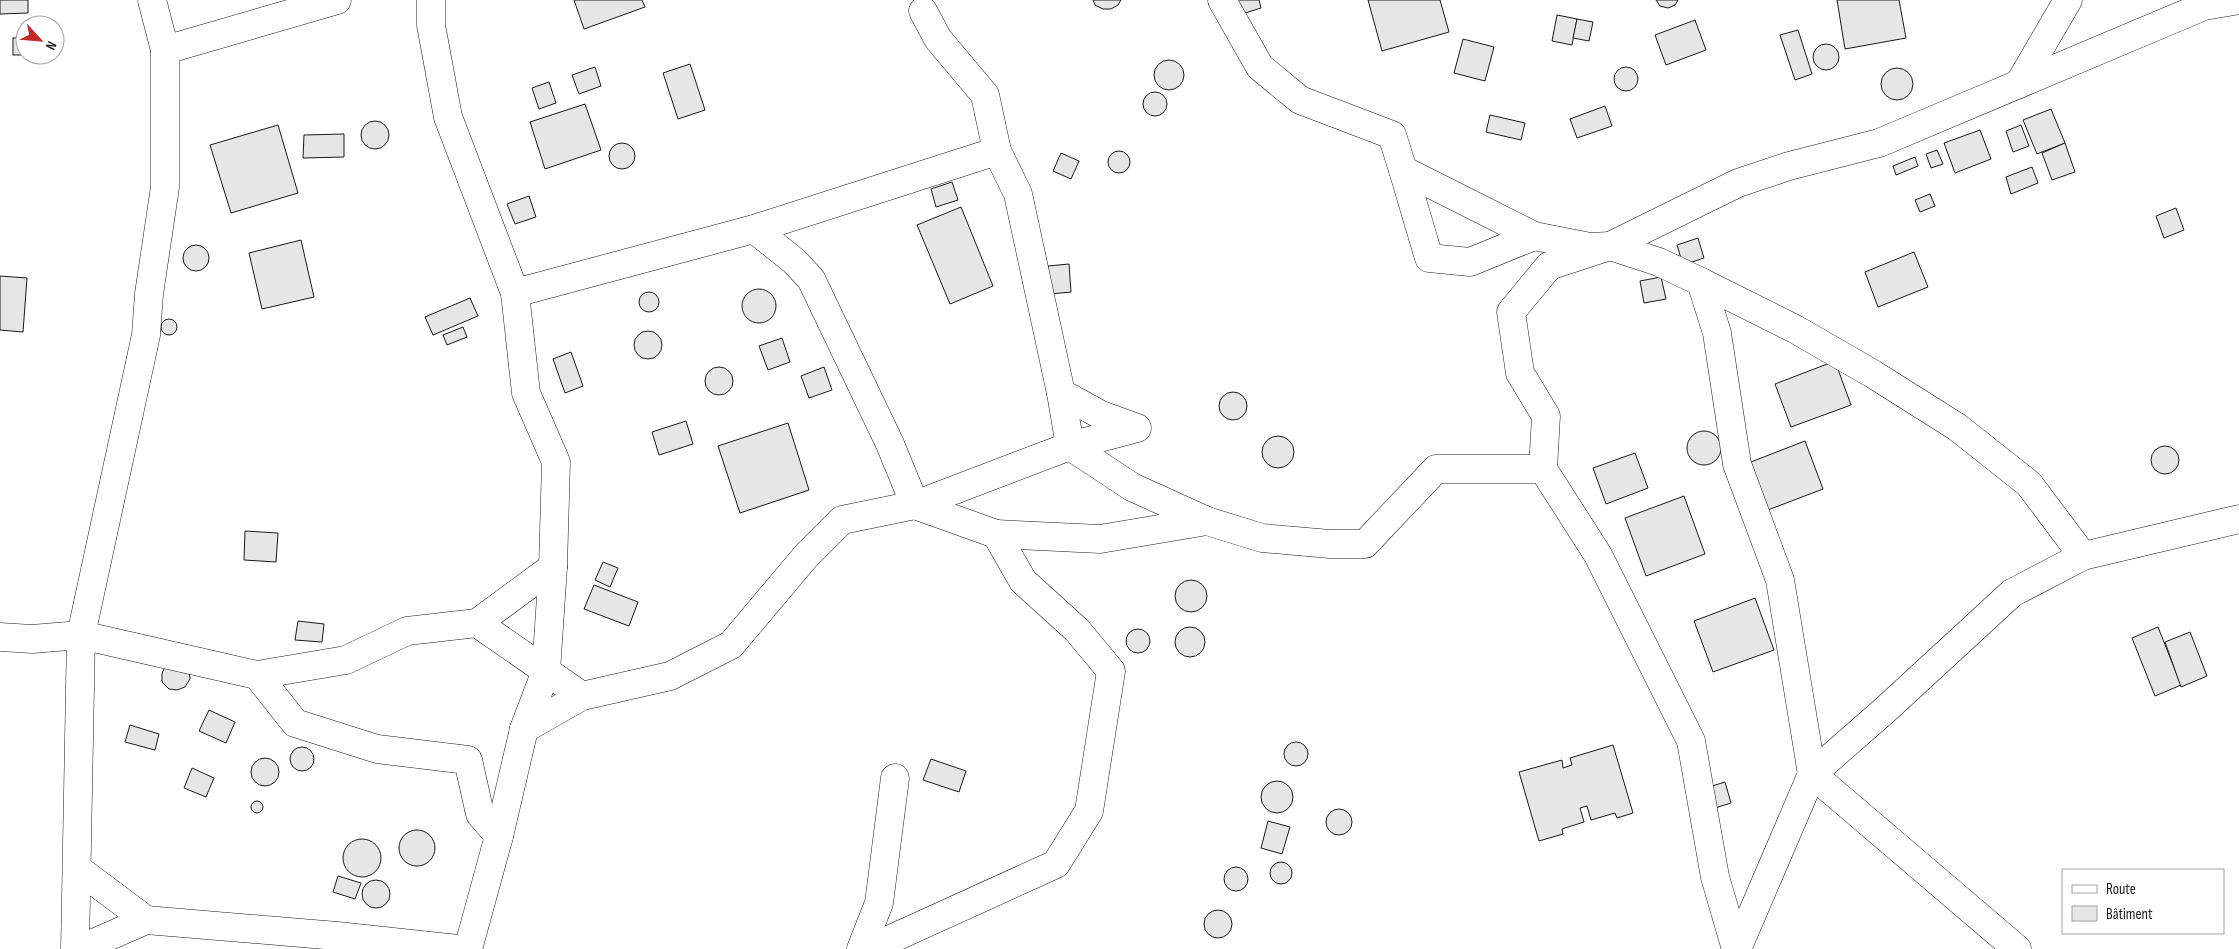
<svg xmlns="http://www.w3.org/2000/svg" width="2239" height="949" font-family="'Sofia Sans Condensed',sans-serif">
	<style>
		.building { fill: #e6e6e6; stroke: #1a1a1a }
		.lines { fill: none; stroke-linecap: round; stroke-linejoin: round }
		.minor-casing { stroke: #1a1a1a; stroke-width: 29 }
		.minor { stroke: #fff; stroke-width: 28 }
	</style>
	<rect width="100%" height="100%" fill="#fff"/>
	<g class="building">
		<polygon points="0,0 28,0 28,13 0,14"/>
		<polygon points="574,0 642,0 645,7 584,29"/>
		<polygon points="1093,0 1121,0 1118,5 1111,9 1103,9 1095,5"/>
		<polygon points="1235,0 1259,0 1261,8 1239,15"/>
		<polygon points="1368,0 1440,0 1449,32 1382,51"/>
		<polygon points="1678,0 1675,5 1668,8 1660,6 1656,0"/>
		<polygon points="1837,0 1899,0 1906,38 1845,49"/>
		<polygon points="1557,15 1577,19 1572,45 1552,41"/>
		<polygon points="1577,19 1593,22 1589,41 1573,38"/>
		<polygon points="1695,20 1706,50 1666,65 1655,35"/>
		<polygon points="1798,30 1812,74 1795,80 1780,35"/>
		<rect x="13" y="38" width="12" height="17"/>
		<polygon points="1463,39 1494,47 1485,81 1454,73"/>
		<circle cx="1826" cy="57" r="13"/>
		<circle cx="1169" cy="75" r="15"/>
		<polygon points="690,64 705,110 678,119 663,73"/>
		<circle cx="1626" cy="79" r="12"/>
		<polygon points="595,67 601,86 579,94 572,75"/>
		<circle cx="1897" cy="84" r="16"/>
		<polygon points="549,82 556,103 539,109 532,88"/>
		<circle cx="1155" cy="104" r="12"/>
		<polygon points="585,104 601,150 545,169 530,122"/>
		<polygon points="1605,106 1612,126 1577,138 1570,119"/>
		<polygon points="2051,109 2065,143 2037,154 2023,120"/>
		<polygon points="1490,115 1525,123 1521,140 1486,132"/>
		<circle cx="375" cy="135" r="14"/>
		<polygon points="278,125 298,193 231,213 210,145"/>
		<polygon points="2021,125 2029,146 2013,152 2006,131"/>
		<polygon points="1980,130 1991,159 1955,173 1944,143"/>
		<polygon points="344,134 344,157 303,158 304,135"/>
		<polygon points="2065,143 2075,172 2052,180 2042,153"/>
		<circle cx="622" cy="156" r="13"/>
		<polygon points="1937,150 1943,164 1931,168 1926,154"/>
		<circle cx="1119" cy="162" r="11"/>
		<polygon points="1061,153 1079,161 1071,179 1053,171"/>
		<polygon points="1915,157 1918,166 1896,175 1893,166"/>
		<polygon points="2032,167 2038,183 2011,194 2006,177"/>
		<polygon points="952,182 958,200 936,207 931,189"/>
		<polygon points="1930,194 1935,206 1920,212 1915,200"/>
		<polygon points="529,196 536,217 515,224 507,204"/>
		<polygon points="961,207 993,286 950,304 917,225"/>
		<polygon points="2176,208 2184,230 2164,238 2156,216"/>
		<polygon points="1698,238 1704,258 1683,265 1677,245"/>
		<polygon points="301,240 314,297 262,309 249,253"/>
		<circle cx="196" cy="258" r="13"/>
		<polygon points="1914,252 1928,287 1878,307 1865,272"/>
		<polygon points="1069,264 1071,292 1050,294 1048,266"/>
		<polygon points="0,276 27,278 23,332 0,330"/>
		<polygon points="1661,277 1666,299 1644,303 1640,281"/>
		<circle cx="759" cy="306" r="17"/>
		<circle cx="649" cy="302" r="10"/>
		<polygon points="470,298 478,316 433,335 425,317"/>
		<circle cx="169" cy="327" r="8"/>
		<polygon points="463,327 467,337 447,345 443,335"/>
		<circle cx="648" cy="345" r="14"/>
		<polygon points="782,338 790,362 768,370 759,346"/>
		<polygon points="571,352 583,386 565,393 553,359"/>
		<polygon points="1835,361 1851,405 1791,427 1775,384"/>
		<polygon points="824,367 832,390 809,398 801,376"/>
		<circle cx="719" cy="381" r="14"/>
		<circle cx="1233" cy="406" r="14"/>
		<polygon points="686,421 693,444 659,455 652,432"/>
		<polygon points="788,423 809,490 740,513 718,446"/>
		<circle cx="1704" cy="448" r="17"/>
		<circle cx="1278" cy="452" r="16"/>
		<polygon points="1805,441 1823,489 1760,513 1743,465"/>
		<circle cx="2165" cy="460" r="14"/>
		<polygon points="1635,453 1648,488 1606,504 1593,468"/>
		<polygon points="1684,496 1705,554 1646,576 1625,518"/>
		<polygon points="245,531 278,533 276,562 244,560"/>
		<polygon points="603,562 618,568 610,587 595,580"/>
		<circle cx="1191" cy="596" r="16"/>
		<polygon points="594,585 638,602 629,626 584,609"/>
		<polygon points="1755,598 1774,650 1713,672 1694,621"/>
		<polygon points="298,621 324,624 322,642 295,640"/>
		<circle cx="1190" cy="642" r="15"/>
		<polygon points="2158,627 2181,685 2155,696 2132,638"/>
		<circle cx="1138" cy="641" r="12"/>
		<polygon points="2190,632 2207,676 2181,687 2165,642"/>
		<polygon points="166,665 189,670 190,679 185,687 177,690 169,689 162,682 162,673"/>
		<polygon points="209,710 235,722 226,743 199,731"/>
		<polygon points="130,725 159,734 155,750 125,742"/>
		<circle cx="1296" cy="754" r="12"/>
		<polygon points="1613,745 1633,813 1617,818 1615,813 1591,820 1587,806 1580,808 1584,822 1562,829 1563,834 1539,841 1519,772 1562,760 1563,768 1572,765 1570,758"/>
		<circle cx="302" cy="759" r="12"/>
		<circle cx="265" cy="772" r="14"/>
		<polygon points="931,759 966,771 959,792 923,780"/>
		<polygon points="192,768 214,778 206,797 184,788"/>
		<circle cx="1277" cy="797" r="16"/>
		<polygon points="1725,782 1731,803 1715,808 1709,787"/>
		<circle cx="257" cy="807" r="6"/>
		<circle cx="1339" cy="822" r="13"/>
		<polygon points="1268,821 1290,827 1282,854 1261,848"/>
		<circle cx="417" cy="848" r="18"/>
		<circle cx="362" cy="858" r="19"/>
		<circle cx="1281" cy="873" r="11"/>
		<circle cx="1236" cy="879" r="12"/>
		<polygon points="338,876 361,883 355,899 333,892"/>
		<circle cx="376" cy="894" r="14"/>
		<circle cx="1218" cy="924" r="14"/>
	</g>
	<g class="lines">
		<defs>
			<g id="minor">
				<polyline points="431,0 431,25 448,117 515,293 526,393 556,462 553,567 546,671 524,729 499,836 468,949"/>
				<polyline points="1222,0 1260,67 1300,100 1392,135 1403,170 1534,236 1590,247 1610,246 1659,262 1701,282 1717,333 1737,464 1780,580 1812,774 2017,949"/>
				<polyline points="923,11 938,39 985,95 997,151 1018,194 1061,393 1070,446 1132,487 1207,521"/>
				<polyline points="165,50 337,0"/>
				<polyline points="2019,84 2068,0"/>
				<polyline points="1403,170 1429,258 1470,262 1534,236"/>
				<polyline points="754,229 997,151"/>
				<polyline points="1701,282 1795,329 1873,374 1957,427 2029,484 2083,556"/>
				<polyline points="515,293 754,229 794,261 811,279 890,444 915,505 996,534 1023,581 1077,630 1111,671 1089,811 1056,864 869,949"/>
				<polyline points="1543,469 1546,416 1520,373 1511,312 1549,266 1610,246 1738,183 1789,166 1879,143 2204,6 2239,0"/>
				<polyline points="996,534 1100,539 1207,521 1262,538 1330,544 1365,544 1436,469 1543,469 1598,555 1691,741 1715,877 1736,949"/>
				<polyline points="477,623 553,567"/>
				<polyline points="0,637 32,639 81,635 257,675 346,660 407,631 477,623 582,696"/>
				<polyline points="257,675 295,723 377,749 468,760 480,814 499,836"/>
				<polyline points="524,729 582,696 670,676 731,645 806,556 842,520 915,505 1070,446 1137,428 1101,415 1061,393"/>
				<polyline points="78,869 146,920"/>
				<polyline points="75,949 81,635 146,335 149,294 165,187 165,50 152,0"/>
				<polyline points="80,949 146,920 337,936 458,949"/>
				<polyline points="861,949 879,903 895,778"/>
				<polyline points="1737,949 1812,774 1885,710 2012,593 2083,556 2239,519"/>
			</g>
		</defs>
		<use href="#minor" class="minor-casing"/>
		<use href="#minor" class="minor"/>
	</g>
	<rect x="2062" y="869" width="162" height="65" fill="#ffffff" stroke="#a3a3a3"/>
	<rect x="2072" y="885" width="25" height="8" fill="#ffffff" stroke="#a3a3a3"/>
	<text x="2106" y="894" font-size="15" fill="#1a1a1a">Route</text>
	<rect x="2072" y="906" width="25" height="15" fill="#e6e6e6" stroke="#a3a3a3"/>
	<text x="2106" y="919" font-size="15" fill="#1a1a1a">Bâtiment</text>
	<g transform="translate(40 40) rotate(116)"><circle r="24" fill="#ffffff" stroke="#a3a3a3"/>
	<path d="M0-4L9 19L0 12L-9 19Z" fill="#c62828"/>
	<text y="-8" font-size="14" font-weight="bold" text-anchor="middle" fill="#1a1a1a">N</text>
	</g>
</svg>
